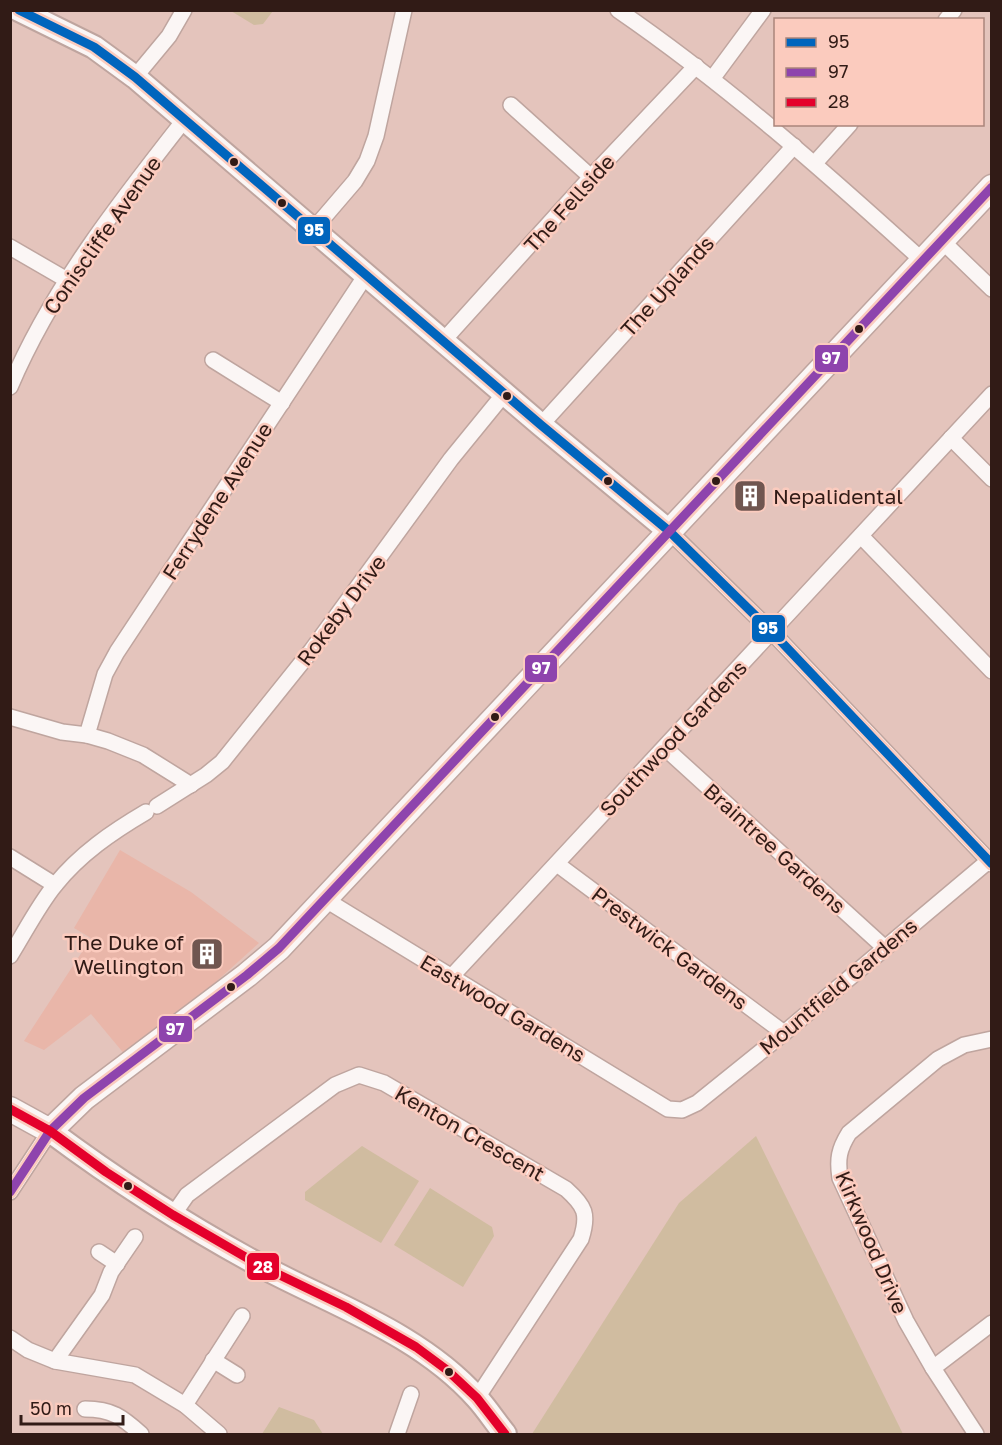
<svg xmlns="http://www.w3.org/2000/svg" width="1002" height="1445" font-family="'Golos Text',sans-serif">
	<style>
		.built { fill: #e9b6a9 }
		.green { fill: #d0bca0 }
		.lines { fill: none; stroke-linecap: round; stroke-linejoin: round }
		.street-casing { stroke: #bfa59f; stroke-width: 18 }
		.secondary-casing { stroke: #bfa59f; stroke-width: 26 }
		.primary-casing { stroke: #bfa59f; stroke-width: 27 }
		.street { stroke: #fbf6f5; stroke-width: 15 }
		.secondary { stroke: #fbf6f5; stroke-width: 22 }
		.primary { stroke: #fbf6f5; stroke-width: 24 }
		.bus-1-casing { stroke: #fbcbbe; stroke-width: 14 }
		.bus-2-casing { stroke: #fbcbbe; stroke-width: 14 }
		.bus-3-casing { stroke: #fbcbbe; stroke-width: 14 }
		.bus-1 { stroke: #0065bd; stroke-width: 9 }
		.bus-2 { stroke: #8e44ad; stroke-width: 9 }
		.bus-3 { stroke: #e4002b; stroke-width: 9 }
		.bus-dot { fill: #311b16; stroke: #fbcbbe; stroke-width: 2 }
		.labels { text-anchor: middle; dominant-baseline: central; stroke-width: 5; stroke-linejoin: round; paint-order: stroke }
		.street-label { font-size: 21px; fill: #311b16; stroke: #fbcbbe }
		.poi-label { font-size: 21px; fill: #311b16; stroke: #fbcbbe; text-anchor: start }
		.line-badge { stroke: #fbcbbe; stroke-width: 2 }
		.badge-label { font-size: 16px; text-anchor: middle; font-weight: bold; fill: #fff }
	</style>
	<rect width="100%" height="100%" fill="#e4c4bc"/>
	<polygon class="built" points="120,850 191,892 259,943 189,1006 126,1056 91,1014 44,1050 24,1041 91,938 74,928"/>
	<g class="green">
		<polygon points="231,11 273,10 273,11 263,24 254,25"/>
		<polygon points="756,1136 903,1434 532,1434 679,1203"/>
		<polygon points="362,1146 419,1181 381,1243 305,1200 305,1192"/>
		<polygon points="430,1188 492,1227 494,1236 463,1287 394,1245"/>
		<polygon points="279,1407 314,1420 323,1434 262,1434"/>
	</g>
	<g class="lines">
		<defs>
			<g id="street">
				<path d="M618 10C727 85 825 172 922 260"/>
				<polyline points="946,20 954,10"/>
				<polyline points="135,77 169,36 184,10"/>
				<polyline points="712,79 763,10"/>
				<polyline points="511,105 591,177"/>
				<polyline points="815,163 850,124"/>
				<polyline points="313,230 355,181 367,161 376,136 404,10"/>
				<polyline points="941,240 992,289"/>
				<polyline points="10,247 67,280"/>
				<polyline points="443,341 591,177 696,66"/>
				<polyline points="213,360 282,403"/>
				<path d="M10 387C52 288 119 203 185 119"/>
				<polyline points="541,425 794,146"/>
				<polyline points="951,438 992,479"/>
				<polyline points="669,531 772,632 992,864"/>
				<polyline points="861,536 992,671"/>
				<polyline points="10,717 62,732 87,735 108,741 143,755 191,785"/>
				<polyline points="87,735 105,674 117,652 366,275"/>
				<polyline points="665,748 885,948"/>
				<polyline points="157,806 206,775 222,762 311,651 451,459 504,394"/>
				<polyline points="10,857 55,885"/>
				<polyline points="557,864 784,1033"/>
				<polyline points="326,900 668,1109 682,1110 697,1103 784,1033 992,858"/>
				<path d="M10 956C25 932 38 906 55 885 80 854 112 832 146 812"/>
				<polyline points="452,976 992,394"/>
				<polyline points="10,1192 50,1131"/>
				<path d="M173 1215 187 1195 335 1085 359 1075 384 1083 566 1189C585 1206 589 1214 581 1239L477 1398"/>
				<polyline points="99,1252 117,1264"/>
				<polyline points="10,1338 28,1350 55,1361 135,1375 185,1405 219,1434"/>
				<polyline points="213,1360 237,1375"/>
				<polyline points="55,1361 102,1295 111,1272 135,1237"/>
				<polyline points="933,1368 992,1323"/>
				<polyline points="185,1405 242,1316"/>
				<path d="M85 1409C112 1409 122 1417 141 1434"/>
				<polyline points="397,1434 411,1394"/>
				<path d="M976 1434 933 1368 906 1321 840 1178C837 1159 839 1149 849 1133L938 1059 964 1045 992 1039"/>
			</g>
			<g id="secondary">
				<polyline points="19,10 94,47 135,77 541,425 669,531"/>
				<path d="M50 1131C117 1181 187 1226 261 1266 334 1305 420 1334 477 1398 487 1409 496 1423 505 1434"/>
			</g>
			<polyline id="primary" points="10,1109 50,1131 84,1098 247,975 279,948 992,187"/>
		</defs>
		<use href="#street" class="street-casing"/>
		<use href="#secondary" class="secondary-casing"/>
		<use href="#primary" class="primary-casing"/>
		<use href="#street" class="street"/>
		<use href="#secondary" class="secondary"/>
		<use href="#primary" class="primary"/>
		<defs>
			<polyline id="bus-1" points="19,10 94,47 135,77 541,425 669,531 772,632 992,864"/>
			<polyline id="bus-2" points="10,1192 50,1131 84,1098 247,975 279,948 992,187"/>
			<polyline id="bus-3" points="10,1109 50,1131 106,1172 173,1215 261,1266 346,1307 416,1347 447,1370 477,1398 505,1434"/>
		</defs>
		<use href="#bus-1" class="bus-1-casing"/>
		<use href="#bus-2" class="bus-2-casing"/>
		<use href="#bus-3" class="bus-3-casing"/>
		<use href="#bus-1" class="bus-1"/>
		<use href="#bus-2" class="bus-2"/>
		<use href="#bus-3" class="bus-3"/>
	</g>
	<defs>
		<symbol id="building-square" viewBox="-11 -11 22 22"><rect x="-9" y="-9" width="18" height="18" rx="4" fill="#705650" stroke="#fbcbbe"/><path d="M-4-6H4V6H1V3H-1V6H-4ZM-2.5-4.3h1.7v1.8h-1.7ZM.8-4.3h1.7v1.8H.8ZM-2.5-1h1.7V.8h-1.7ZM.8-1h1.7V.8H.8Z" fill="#fff"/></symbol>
	</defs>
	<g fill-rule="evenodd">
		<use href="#building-square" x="731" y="477" width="38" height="38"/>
		<use href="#building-square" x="188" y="935" width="38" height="38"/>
	</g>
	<g class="bus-dot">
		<circle cx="234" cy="162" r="5"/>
		<circle cx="282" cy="203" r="5"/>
		<circle cx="859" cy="329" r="5"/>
		<circle cx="507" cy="396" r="5"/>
		<circle cx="608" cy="481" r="5"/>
		<circle cx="716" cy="481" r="5"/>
		<circle cx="495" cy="717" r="5"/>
		<circle cx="231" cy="987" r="5"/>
		<circle cx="128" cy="1186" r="5"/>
		<circle cx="449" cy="1372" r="5"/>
	</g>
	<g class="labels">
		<g class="street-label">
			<text transform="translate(569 203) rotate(-48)">The Fellside</text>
			<text transform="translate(102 235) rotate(-55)">Coniscliffe Avenue</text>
			<text transform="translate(667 286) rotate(-48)">The Uplands</text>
			<text transform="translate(217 501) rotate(-57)">Ferrydene Avenue</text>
			<text transform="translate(341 610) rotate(-53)">Rokeby Drive</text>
			<text transform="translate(673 738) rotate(-47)">Southwood Gardens</text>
			<text transform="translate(775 848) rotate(42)">Braintree Gardens</text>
			<text transform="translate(670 948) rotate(37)">Prestwick Gardens</text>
			<text transform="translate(838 986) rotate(-40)">Mountfield Gardens</text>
			<text transform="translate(503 1008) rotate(31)">Eastwood Gardens</text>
			<text transform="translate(470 1133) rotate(30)">Kenton Crescent</text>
			<text transform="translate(872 1242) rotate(67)">Kirkwood Drive</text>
		</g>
		<g class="poi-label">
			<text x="773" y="496">Nepalidental</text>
			<text x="184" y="942" text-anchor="end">The Duke of<tspan x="184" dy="24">Wellington</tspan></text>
		</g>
	</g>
	<g class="line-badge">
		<rect x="297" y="216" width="34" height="29" rx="6" fill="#0065bd"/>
		<rect x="814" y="344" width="35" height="29" rx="6" fill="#8e44ad"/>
		<rect x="751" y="614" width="35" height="29" rx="6" fill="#0065bd"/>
		<rect x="524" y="654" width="34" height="29" rx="6" fill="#8e44ad"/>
		<rect x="158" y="1015" width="35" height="28" rx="6" fill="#8e44ad"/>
		<rect x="246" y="1252" width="34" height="29" rx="6" fill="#e4002b"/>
	</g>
	<g class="badge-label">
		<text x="314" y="236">95</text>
		<text x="831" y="364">97</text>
		<text x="768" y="634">95</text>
		<text x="541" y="674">97</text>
		<text x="175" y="1035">97</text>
		<text x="263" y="1273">28</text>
	</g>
	<rect width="1002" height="1445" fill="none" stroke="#311b16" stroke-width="24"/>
	<rect x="774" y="18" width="210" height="108" fill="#fbcbbe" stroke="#aa857b" stroke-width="1.5"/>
	<rect x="786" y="38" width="30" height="9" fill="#0065bd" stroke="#aa857b" stroke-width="1.5"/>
	<text x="828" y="48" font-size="18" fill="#311b16">95</text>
	<rect x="786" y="68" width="30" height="9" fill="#8e44ad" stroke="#aa857b" stroke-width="1.5"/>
	<text x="828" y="78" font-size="18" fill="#311b16">97</text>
	<rect x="786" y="98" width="30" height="9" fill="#e4002b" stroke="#aa857b" stroke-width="1.5"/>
	<text x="828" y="108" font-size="18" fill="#311b16">28</text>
	<path d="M21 1415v9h102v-9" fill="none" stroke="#311b16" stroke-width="3"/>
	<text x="30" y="1415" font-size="18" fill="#311b16" stroke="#fbcbbe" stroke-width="4.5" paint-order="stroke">50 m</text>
</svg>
